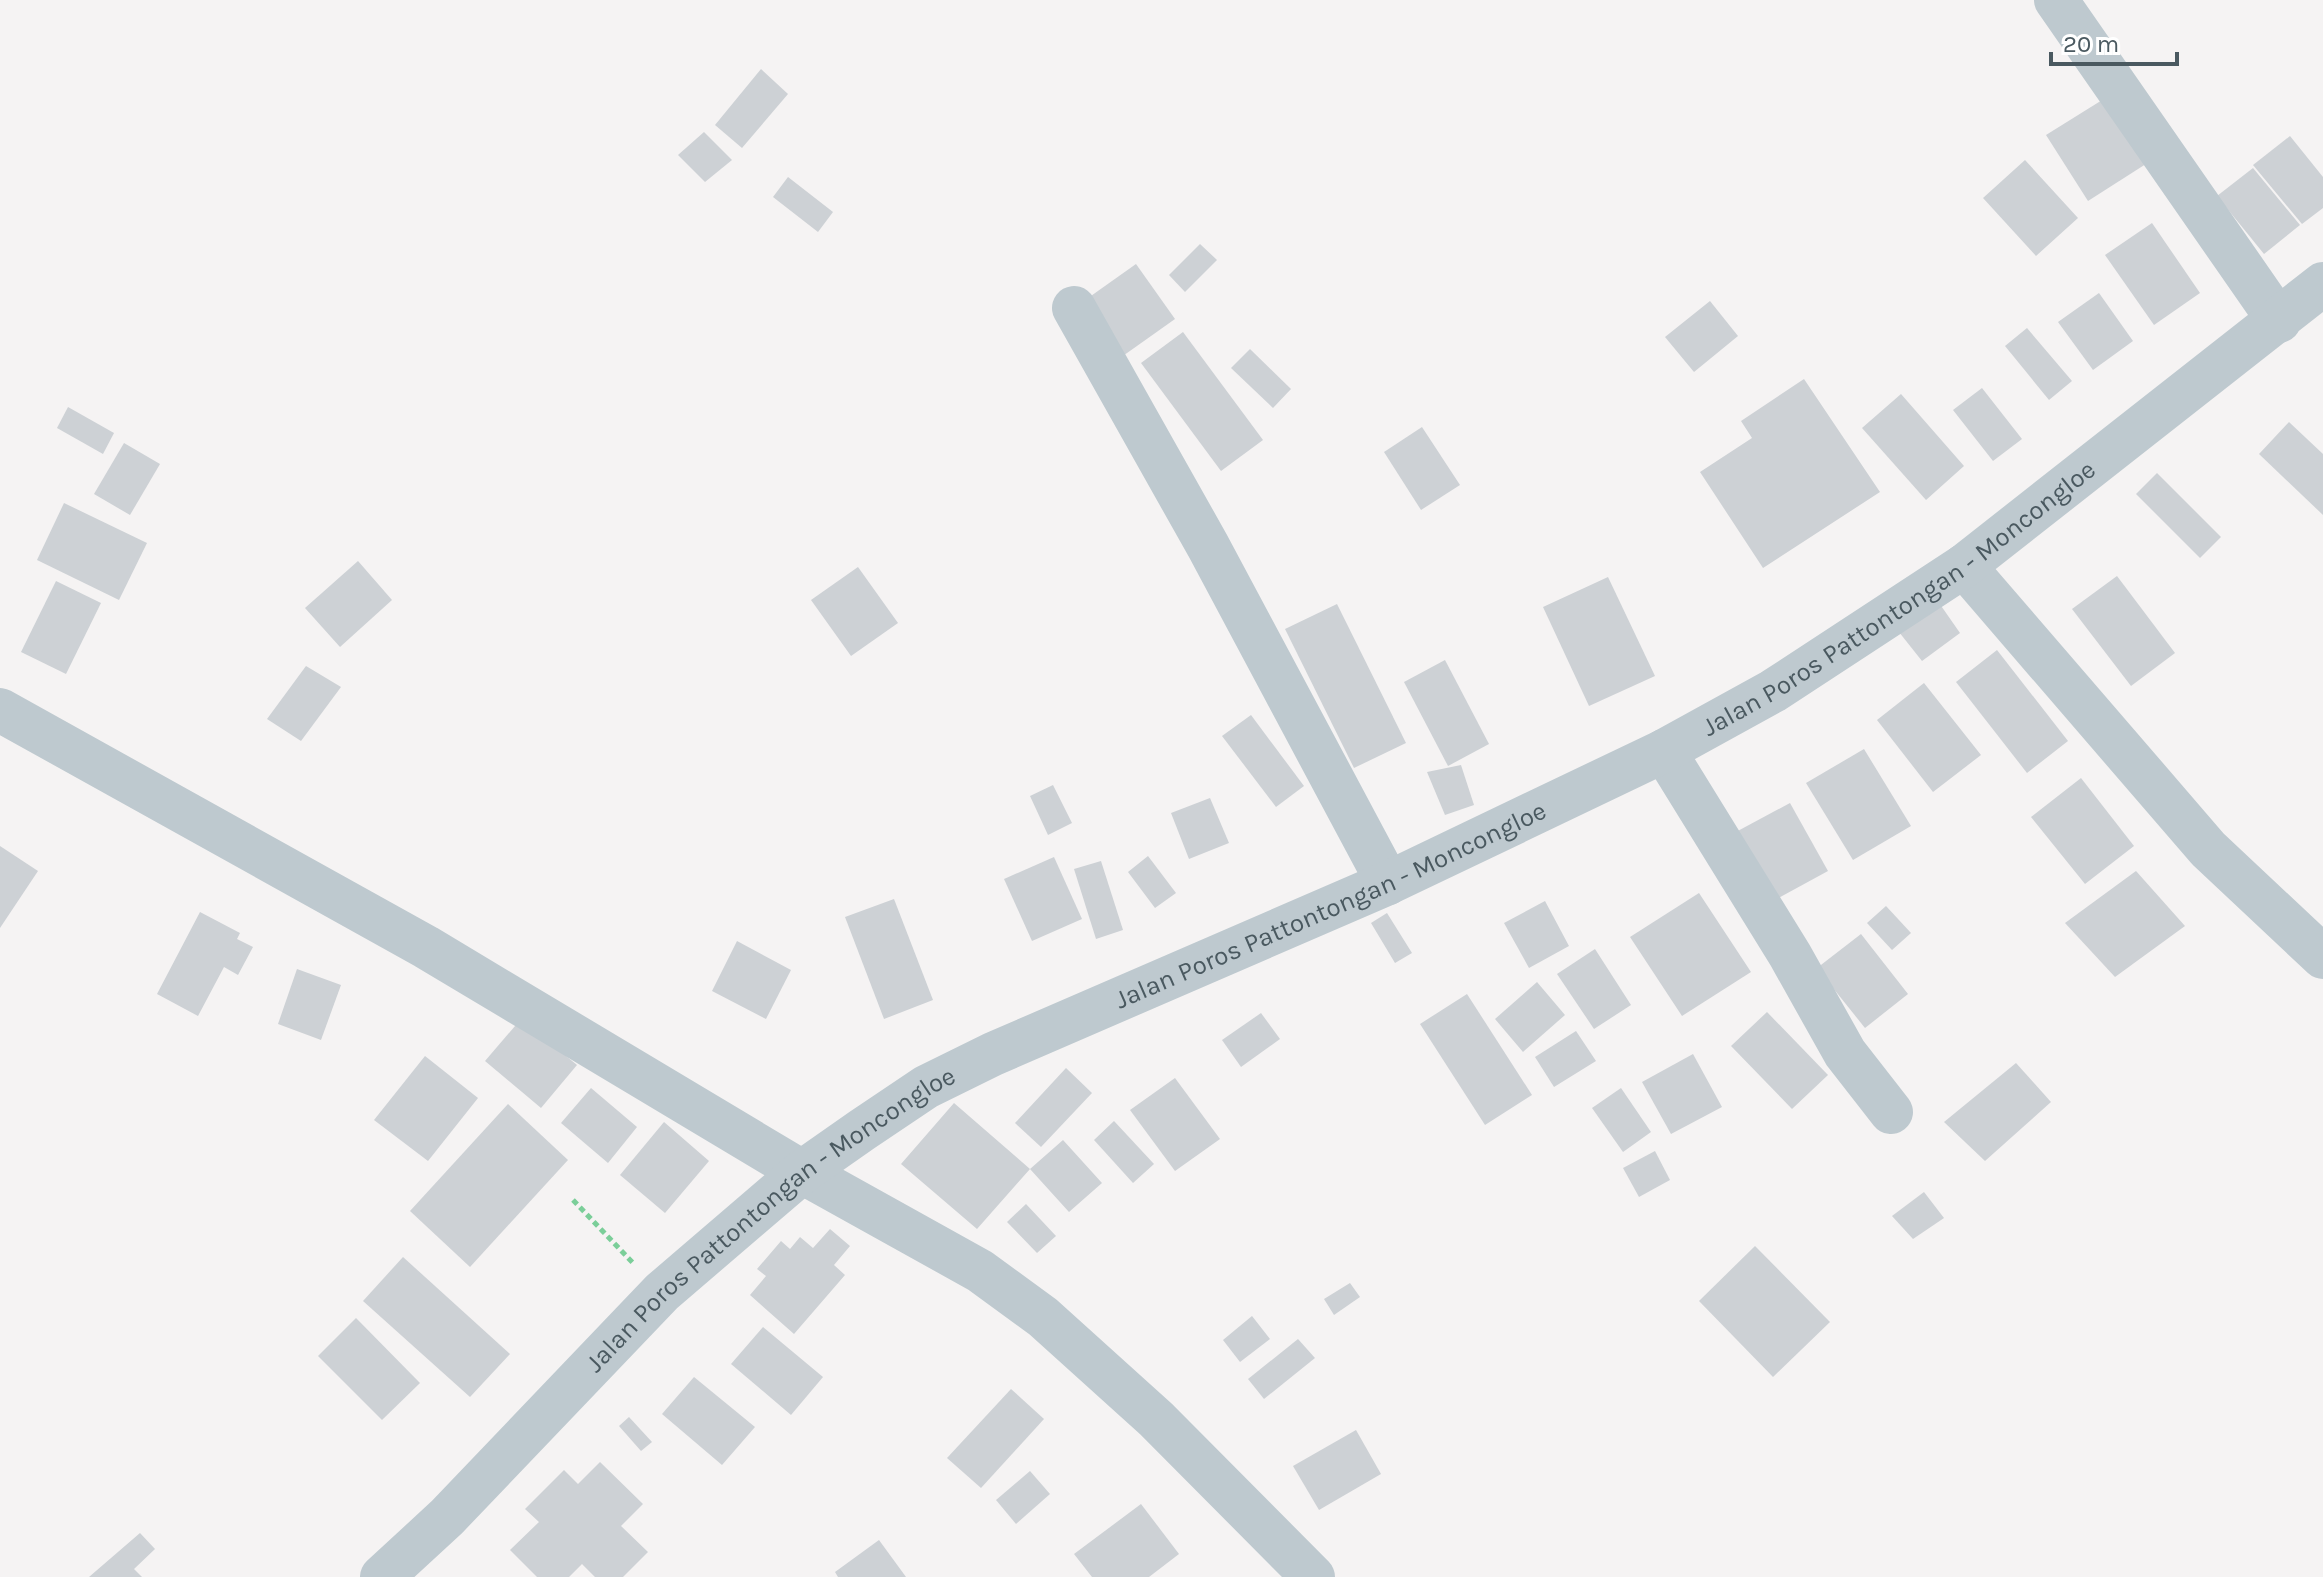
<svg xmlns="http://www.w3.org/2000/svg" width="2323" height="1577" font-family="Karla,sans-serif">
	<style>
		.building { fill: #cdd1d5 }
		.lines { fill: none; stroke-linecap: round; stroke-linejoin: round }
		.path { stroke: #7bce99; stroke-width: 5; stroke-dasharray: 6 4; stroke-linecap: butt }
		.minor { stroke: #bec9cf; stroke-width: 44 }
		.tertiary { stroke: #bec9cf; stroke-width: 44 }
		.labels { text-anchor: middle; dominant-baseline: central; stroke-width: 6; stroke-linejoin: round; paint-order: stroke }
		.street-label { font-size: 26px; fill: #4a5960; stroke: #fff }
	</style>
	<rect width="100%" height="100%" fill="#f5f3f3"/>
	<g class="building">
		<polygon points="761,69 788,94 742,148 715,125"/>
		<polygon points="2107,97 2149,162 2088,201 2046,135"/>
		<polygon points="704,132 732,160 705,182 678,155"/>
		<polygon points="2290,136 2323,177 2323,208 2302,224 2253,165"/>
		<polygon points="2025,160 2078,218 2036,256 1983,198"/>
		<polygon points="2253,168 2300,225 2264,254 2217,196"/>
		<polygon points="788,177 833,212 818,232 773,197"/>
		<polygon points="2152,223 2200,293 2154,325 2105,255"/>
		<polygon points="1200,244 1217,260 1185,292 1169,275"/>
		<polygon points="1136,264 1175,319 1120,358 1081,303"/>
		<polygon points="2099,293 2133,341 2093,370 2058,322"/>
		<polygon points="1710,301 1738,336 1694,372 1665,337"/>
		<polygon points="2027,328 2072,381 2049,400 2005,346"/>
		<polygon points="1183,332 1263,440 1221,471 1141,363"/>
		<polygon points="1250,349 1291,389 1273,408 1231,368"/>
		<polygon points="1804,379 1880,492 1763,568 1700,472 1752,438 1741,421"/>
		<polygon points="1982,388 2022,439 1993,461 1953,410"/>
		<polygon points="1901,394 1964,466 1926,500 1862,428"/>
		<polygon points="68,407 114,433 103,454 57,428"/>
		<polygon points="2289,422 2323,454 2323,515 2259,454"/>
		<polygon points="1422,427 1460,485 1421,510 1384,452"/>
		<polygon points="124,443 160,464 130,515 94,494"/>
		<polygon points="2157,473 2221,537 2200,558 2136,494"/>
		<polygon points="64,503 147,543 119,600 37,560"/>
		<polygon points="358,561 392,600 340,647 305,608"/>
		<polygon points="858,567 898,623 851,656 811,600"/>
		<polygon points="2117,576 2175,653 2131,686 2072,609"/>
		<polygon points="1608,577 1655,676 1589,706 1543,607"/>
		<polygon points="56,581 101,603 66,674 21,652"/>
		<polygon points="1937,600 1960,633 1922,661 1895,627"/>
		<polygon points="1337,604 1406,743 1354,768 1285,629"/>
		<polygon points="1997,650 2068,741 2027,773 1956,682"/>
		<polygon points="1445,660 1489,744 1448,766 1404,682"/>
		<polygon points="306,666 341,687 301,741 267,719"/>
		<polygon points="1924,683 1981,755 1933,792 1877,720"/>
		<polygon points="1251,715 1304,786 1276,807 1222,736"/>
		<polygon points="1864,749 1911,826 1853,860 1806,783"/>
		<polygon points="1461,765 1474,805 1445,815 1427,772"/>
		<polygon points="2081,778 2134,846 2085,884 2031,817"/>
		<polygon points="1053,785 1072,823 1048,835 1030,796"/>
		<polygon points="1210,798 1229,843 1189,859 1171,813"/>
		<polygon points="1790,803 1828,871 1773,901 1734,833"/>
		<polygon points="0,846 38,871 0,928"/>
		<polygon points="1148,856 1176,893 1155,908 1128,872"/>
		<polygon points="1054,857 1082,919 1032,941 1004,879"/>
		<polygon points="1101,861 1123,930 1096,939 1074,869"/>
		<polygon points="2136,871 2185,926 2115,977 2065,923"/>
		<polygon points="1699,893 1751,972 1682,1016 1630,937"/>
		<polygon points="894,899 933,1000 884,1019 845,917"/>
		<polygon points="1545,901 1569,946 1529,968 1504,923"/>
		<polygon points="1886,906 1911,933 1892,950 1867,923"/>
		<polygon points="200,912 240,933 237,939 253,947 238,975 224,967 198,1016 157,994"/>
		<polygon points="1387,913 1412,953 1395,963 1371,923"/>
		<polygon points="1861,934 1908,994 1865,1028 1817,968"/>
		<polygon points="737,941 791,970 766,1019 712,991"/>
		<polygon points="1595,949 1631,1005 1594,1029 1557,974"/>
		<polygon points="297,969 341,985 321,1040 278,1024"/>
		<polygon points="1537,982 1565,1015 1523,1052 1495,1019"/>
		<polygon points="1467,994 1532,1095 1485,1125 1420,1024"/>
		<polygon points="1767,1012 1828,1075 1792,1109 1731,1046"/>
		<polygon points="1261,1013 1280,1039 1241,1067 1222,1040"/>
		<polygon points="521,1019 577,1065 541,1108 485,1061"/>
		<polygon points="1576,1031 1596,1061 1554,1087 1535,1057"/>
		<polygon points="1693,1054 1722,1107 1671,1134 1642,1082"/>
		<polygon points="425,1056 478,1098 428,1161 374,1120"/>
		<polygon points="2016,1063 2051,1102 1985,1161 1944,1122"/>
		<polygon points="1066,1068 1092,1093 1041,1147 1015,1123"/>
		<polygon points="1175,1078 1220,1139 1175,1171 1130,1110"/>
		<polygon points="591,1088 637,1127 608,1163 561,1123"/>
		<polygon points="1621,1088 1651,1132 1623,1152 1592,1108"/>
		<polygon points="954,1103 1030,1169 1063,1140 1102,1183 1069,1212 1030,1169 977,1229 901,1164"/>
		<polygon points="508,1104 568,1160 470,1267 410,1211"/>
		<polygon points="1114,1121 1154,1164 1133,1183 1094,1140"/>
		<polygon points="664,1122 709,1161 665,1213 620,1175"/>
		<polygon points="1655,1151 1670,1180 1639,1197 1623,1168"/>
		<polygon points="1924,1192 1944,1218 1913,1239 1892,1216"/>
		<polygon points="1026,1204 1056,1236 1037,1253 1007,1222"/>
		<polygon points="830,1229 850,1246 834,1265 845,1275 794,1334 750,1295 766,1276 757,1269 781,1241 790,1249 800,1237 813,1248"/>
		<polygon points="1755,1246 1830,1322 1773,1377 1699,1301"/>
		<polygon points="403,1257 510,1354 470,1397 363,1301"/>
		<polygon points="1350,1283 1360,1297 1334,1315 1324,1299"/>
		<polygon points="1252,1316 1270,1339 1240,1362 1223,1340"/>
		<polygon points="356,1318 420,1383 382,1420 318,1356"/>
		<polygon points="763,1327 823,1377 791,1415 731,1364"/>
		<polygon points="1298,1339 1315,1358 1264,1399 1248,1379"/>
		<polygon points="694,1377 755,1427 722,1465 662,1414"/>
		<polygon points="1011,1389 1044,1419 981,1488 947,1458"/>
		<polygon points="629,1417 652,1442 641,1451 619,1426"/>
		<polygon points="1356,1430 1381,1474 1319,1510 1293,1466"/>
		<polygon points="600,1462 643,1504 621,1526 648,1552 623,1577 595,1577 582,1564 569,1577 537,1577 510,1550 539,1522 525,1509 564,1470 578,1484"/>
		<polygon points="1030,1471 1050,1494 1016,1524 996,1500"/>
		<polygon points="1141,1504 1179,1554 1149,1577 1092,1577 1074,1554"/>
		<polygon points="140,1533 155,1549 134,1569 142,1577 89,1577"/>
		<polygon points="879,1540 906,1577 838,1577 835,1572"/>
	</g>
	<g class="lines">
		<polyline class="path" points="573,1200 633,1263"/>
		<g class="minor">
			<polyline points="2056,0 2279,321"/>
			<polyline points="1074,308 1208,546 1388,883"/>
			<polyline points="1964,566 2208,849 2323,957"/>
			<polyline points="0,710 426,947 802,1172 980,1271 1043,1317 1156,1419 1313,1577"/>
			<polyline points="1664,751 1790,955 1845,1053 1891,1112"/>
		</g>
		<path class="tertiary" id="s1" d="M382 1577 447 1517 662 1292 802 1172 862 1130 926 1087 993 1054 1388 883 1664 751 1773 691 1964 566 2323 284"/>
	</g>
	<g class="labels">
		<g class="street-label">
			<text stroke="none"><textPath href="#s1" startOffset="1826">Jalan Poros Pattontongan - Moncongloe</textPath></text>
			<text stroke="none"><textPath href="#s1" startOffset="1178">Jalan Poros Pattontongan - Moncongloe</textPath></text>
			<text stroke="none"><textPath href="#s1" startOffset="530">Jalan Poros Pattontongan - Moncongloe</textPath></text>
		</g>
	</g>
	<path d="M2051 52v12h126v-12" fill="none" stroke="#4a5960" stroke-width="4"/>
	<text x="2063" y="52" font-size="24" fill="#4a5960" stroke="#ffffff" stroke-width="6" paint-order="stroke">20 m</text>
</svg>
